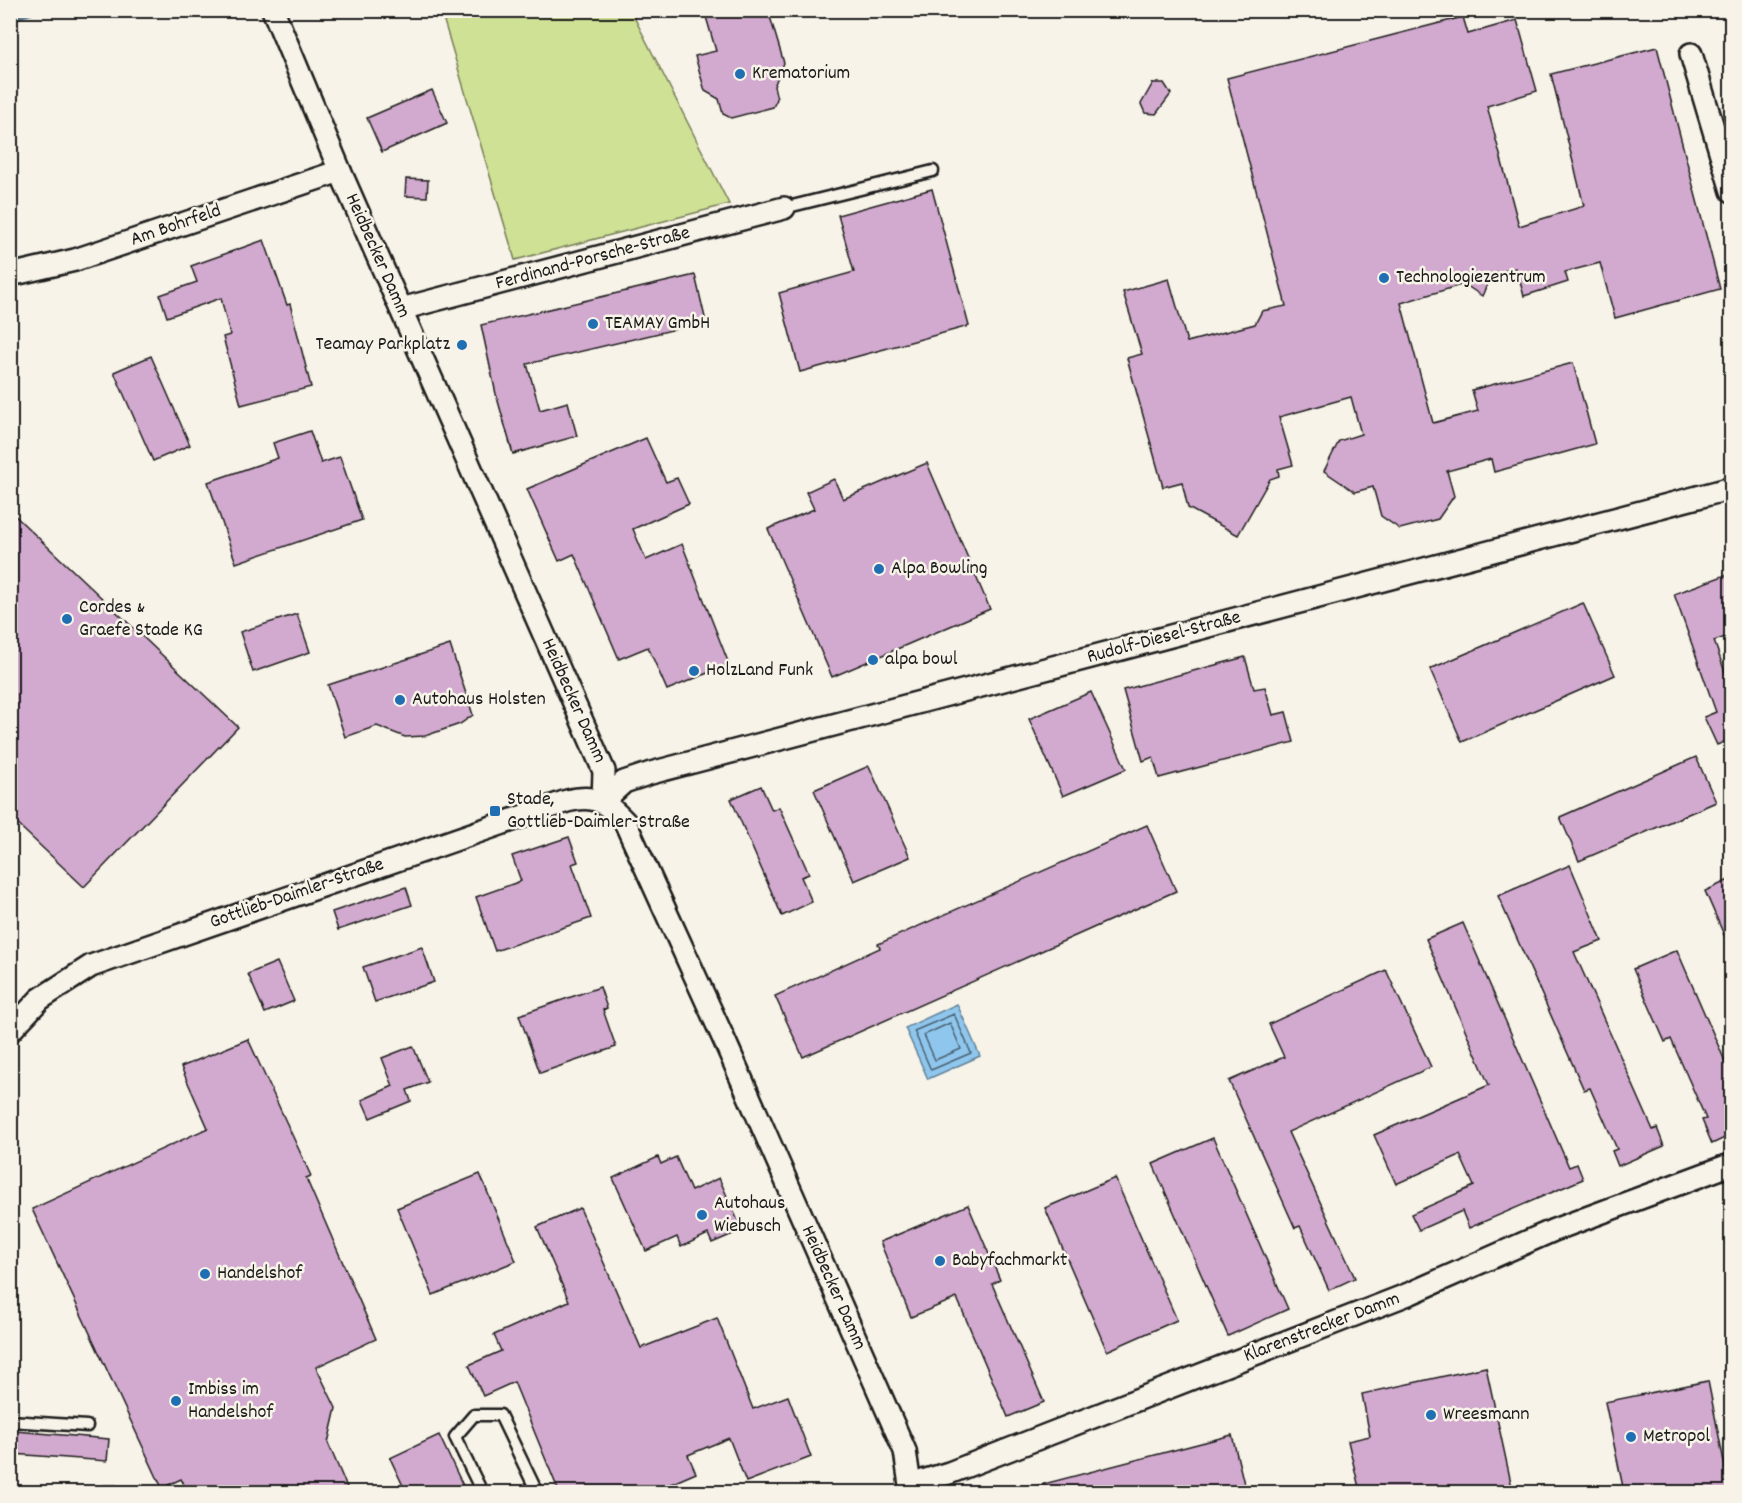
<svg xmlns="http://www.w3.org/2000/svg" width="1742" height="1503" font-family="Dekko,sans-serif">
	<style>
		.green { fill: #cfe195; stroke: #767e58; stroke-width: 1.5 }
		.water { fill: #8fc6ed; stroke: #618299; stroke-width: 1.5 }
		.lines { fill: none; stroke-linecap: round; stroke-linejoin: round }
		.shore { stroke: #4a6070; stroke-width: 1.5 }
		.stream { stroke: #618299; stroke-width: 7 }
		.building { fill: #d2a9cf; stroke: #1c1c1c; stroke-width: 1.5 }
		.lane-casing { stroke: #1c1c1c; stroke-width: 15 }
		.street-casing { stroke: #1c1c1c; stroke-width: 26 }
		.lane { stroke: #f7f3e8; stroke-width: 10 }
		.street { stroke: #f7f3e8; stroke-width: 21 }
		.poi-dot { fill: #1f6fb2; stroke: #f7f3e8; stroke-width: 2 }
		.labels { text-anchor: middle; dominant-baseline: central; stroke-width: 5; stroke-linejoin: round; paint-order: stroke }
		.poi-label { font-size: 20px; fill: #1c1c1c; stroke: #f7f3e8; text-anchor: start }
		.street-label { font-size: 20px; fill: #1c1c1c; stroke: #f7f3e8 }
	</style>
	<rect width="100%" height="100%" fill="#f7f3e8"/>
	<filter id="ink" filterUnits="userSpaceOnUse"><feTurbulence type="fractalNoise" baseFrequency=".0167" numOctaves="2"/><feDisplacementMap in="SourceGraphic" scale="12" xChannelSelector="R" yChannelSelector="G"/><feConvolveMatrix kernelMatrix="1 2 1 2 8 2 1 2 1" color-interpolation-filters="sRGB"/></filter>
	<g filter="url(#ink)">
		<polygon class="green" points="441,11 631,11 729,204 515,260"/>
		<polygon class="water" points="957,1004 980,1056 928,1079 905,1028"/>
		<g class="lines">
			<g class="shore">
				<polygon points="954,1014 971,1053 931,1070 914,1031"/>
				<polygon points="950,1023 961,1049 935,1060 924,1035"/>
			</g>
			<polyline class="stream" points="10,18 36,10"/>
		</g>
		<g class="building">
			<polygon points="704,10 768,10 784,63 774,86 777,99 773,107 731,118 723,114 719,99 705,91 695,56 716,51"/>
			<polygon points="1463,17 1468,34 1517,20 1537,91 1487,106 1519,226 1584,206 1551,74 1657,47 1720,289 1615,318 1600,263 1565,272 1568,282 1524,296 1516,268 1492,274 1482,296 1464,284 1401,303 1433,423 1478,411 1472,390 1573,363 1595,444 1494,472 1491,459 1447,471 1454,496 1438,519 1400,529 1381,516 1373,487 1355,492 1324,471 1339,441 1361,434 1351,397 1279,417 1293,465 1278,469 1279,476 1270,479 1238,535 1188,508 1182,482 1163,487 1127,358 1142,354 1123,292 1169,279 1187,342 1255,324 1262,311 1286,306 1227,78"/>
			<polygon points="1153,83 1164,83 1171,94 1156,114 1145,113 1141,104"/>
			<polygon points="432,90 447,123 382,152 367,118"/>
			<polygon points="406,179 428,180 427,197 405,196"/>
			<polygon points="932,189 969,326 800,372 779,293 854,272 838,215"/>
			<polygon points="264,240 287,305 290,304 311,387 241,405 223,337 230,335 221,298 167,317 160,295 197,282 191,266"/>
			<polygon points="695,275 706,322 527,364 540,410 568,402 577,436 513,454 496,394 481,325"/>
			<polygon points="151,356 190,445 153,461 114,372"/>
			<polygon points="310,431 321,463 340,457 362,520 236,563 208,482 278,458 273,443"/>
			<polygon points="646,438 666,482 677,478 689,504 633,529 646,560 682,544 729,664 667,690 648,647 619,659 574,554 559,561 527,489"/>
			<polygon points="927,463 990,609 832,677 768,529 814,509 806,492 834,479 843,499"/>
			<polygon points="10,511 238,727 84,887 10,817"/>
			<polygon points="1731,573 1731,635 1714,641 1731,689 1731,749 1729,749 1726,741 1717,745 1704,717 1716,712 1674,594"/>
			<polygon points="1583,603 1615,675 1462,742 1430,669"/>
			<polygon points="297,614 310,652 253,672 240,632"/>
			<polygon points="450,645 473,715 460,724 425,736 405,737 377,726 345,737 328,685"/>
			<polygon points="1245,657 1254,689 1265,687 1273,715 1286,712 1294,742 1159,778 1153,757 1143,761 1123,690"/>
			<polygon points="1091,692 1126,769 1063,796 1029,719"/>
			<polygon points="1696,757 1716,802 1579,861 1560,817"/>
			<polygon points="869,766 910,857 854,881 814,790"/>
			<polygon points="761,786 772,810 779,807 809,874 801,877 812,902 782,916 731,799"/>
			<polygon points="1147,825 1176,891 803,1057 775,996 880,948 878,944"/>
			<polygon points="569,837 578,862 572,864 591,918 495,951 476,897 521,881 512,856"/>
			<polygon points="1570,865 1602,941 1574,952 1653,1130 1657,1128 1664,1146 1618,1166 1612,1151 1617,1149 1590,1088 1584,1090 1498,896"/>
			<polygon points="1731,879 1731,951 1705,891"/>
			<polygon points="406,887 412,905 338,930 332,912"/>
			<polygon points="1463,923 1569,1167 1577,1164 1583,1179 1469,1228 1462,1211 1419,1230 1411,1214 1474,1186 1460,1155 1396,1184 1374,1135 1489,1085 1426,939"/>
			<polygon points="422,947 434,982 375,1002 363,967"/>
			<polygon points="1677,950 1731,1075 1731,1135 1712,1144 1702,1120 1706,1119 1671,1039 1665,1042 1633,969"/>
			<polygon points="277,962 294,1001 265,1013 248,974"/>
			<polygon points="1386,970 1431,1067 1288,1132 1355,1278 1329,1290 1300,1226 1295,1228 1229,1081 1284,1057 1269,1024"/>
			<polygon points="600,987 607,1008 603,1010 616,1047 540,1073 519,1015"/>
			<polygon points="248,1039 311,1176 306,1178 376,1339 316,1367 336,1408 328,1443 349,1492 188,1492 181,1479 162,1488 32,1209 208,1128 181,1067"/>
			<polygon points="413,1046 428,1082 407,1090 411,1101 370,1118 362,1100 393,1086 382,1058"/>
			<polygon points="1213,1138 1288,1309 1228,1336 1153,1164"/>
			<polygon points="658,1157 661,1164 676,1157 691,1191 719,1178 742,1230 712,1243 708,1234 681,1247 677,1237 646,1251 613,1178"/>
			<polygon points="480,1174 516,1261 433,1295 397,1208"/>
			<polygon points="1115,1178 1177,1320 1107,1351 1045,1208"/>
			<polygon points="968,1205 1000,1280 992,1284 1044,1402 1008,1417 957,1298 911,1317 880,1242"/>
			<polygon points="580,1208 641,1348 717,1318 753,1409 788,1396 811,1457 746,1482 729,1438 688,1455 696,1473 652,1492 559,1492 514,1382 483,1396 469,1365 501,1351 494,1335 569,1301 537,1227"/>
			<polygon points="1486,1367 1513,1492 1360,1492 1348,1441 1370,1436 1362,1394"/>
			<polygon points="1708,1381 1730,1492 1624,1492 1605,1402"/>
			<polygon points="15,1431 109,1439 107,1461 13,1454"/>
			<polygon points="439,1435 466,1492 406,1492 390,1458"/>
			<polygon points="1232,1435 1246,1492 1036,1492 1036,1486"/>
		</g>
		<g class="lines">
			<defs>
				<g id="lane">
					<polyline points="784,208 933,171"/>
					<polyline points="10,1421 87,1426"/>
					<polyline points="105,1492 115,1492"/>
					<polyline points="482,1492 455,1437 474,1415 500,1415 537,1492"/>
				</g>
				<g id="street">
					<polyline points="273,10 340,171 604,771 603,801"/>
					<polyline points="1691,54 1732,191"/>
					<polyline points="10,275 75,260 340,171"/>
					<polyline points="401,309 784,208"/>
					<polyline points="603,801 624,782 651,773 1732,488"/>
					<path d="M10 1031 40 999 91 966 567 801C595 794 605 801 625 822L726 1044 905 1451 910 1485"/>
					<polyline points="910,1485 949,1473 1411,1293 1554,1230 1732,1164"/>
				</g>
			</defs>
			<use href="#lane" class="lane-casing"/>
			<use href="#street" class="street-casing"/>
			<use href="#lane" class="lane"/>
			<use href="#street" class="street"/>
		</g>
	</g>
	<g class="poi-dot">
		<circle cx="740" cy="74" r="6"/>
		<circle cx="1384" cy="278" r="6"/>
		<circle cx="593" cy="324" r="6"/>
		<circle cx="462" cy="345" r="6"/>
		<circle cx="879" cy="569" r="6"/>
		<circle cx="67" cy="619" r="6"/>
		<circle cx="873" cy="660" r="6"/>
		<circle cx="694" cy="671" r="6"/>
		<circle cx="400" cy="700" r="6"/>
		<rect x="489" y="805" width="12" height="12" rx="3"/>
		<circle cx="702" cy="1215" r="6"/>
		<circle cx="940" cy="1261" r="6"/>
		<circle cx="205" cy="1274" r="6"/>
		<circle cx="176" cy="1401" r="6"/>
		<circle cx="1431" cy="1415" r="6"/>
		<circle cx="1631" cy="1437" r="6"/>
	</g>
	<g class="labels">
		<g class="poi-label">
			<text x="752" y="74">Krematorium</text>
			<text x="1396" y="278">Technologiezentrum</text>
			<text x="605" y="324">TEAMAY GmbH</text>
			<text x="450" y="345" text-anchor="end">Teamay Parkplatz</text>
			<text x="891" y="569">Alpa Bowling</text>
			<text x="79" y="608">Cordes &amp;<tspan x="79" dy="23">Graefe Stade KG</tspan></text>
			<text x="885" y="660">alpa bowl</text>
			<text x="706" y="671">HolzLand Funk</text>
			<text x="412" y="700">Autohaus Holsten</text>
			<text x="507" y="800">Stade,<tspan x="507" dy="23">Gottlieb-Daimler-Straße</tspan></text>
			<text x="714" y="1204">Autohaus<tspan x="714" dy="23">Wiebusch</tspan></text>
			<text x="952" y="1261">Babyfachmarkt</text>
			<text x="217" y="1274">Handelshof</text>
			<text x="188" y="1390">Imbiss im<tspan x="188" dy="23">Handelshof</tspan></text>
			<text x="1443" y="1415">Wreesmann</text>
			<text x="1643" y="1437">Metropol</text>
		</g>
		<g class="street-label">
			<text transform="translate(176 226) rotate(-19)">Am Bohrfeld</text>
			<text transform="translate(377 256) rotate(66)">Heidbecker Damm</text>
			<text transform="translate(593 259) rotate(-15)">Ferdinand-Porsche-Straße</text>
			<text transform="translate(1164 638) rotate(-15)">Rudolf-Diesel-Straße</text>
			<text transform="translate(573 701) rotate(66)">Heidbecker Damm</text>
			<text transform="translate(297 894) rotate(-19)">Gottlieb-Daimler-Straße</text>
			<text transform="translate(833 1288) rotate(66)">Heidbecker Damm</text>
			<text transform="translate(1322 1328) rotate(-21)">Klarenstrecker Damm</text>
		</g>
	</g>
	<rect width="1742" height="1503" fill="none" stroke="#f7f3e8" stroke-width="36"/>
	<rect x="18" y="18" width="1706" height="1467" fill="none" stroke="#1c1c1c" stroke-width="2" filter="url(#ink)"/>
</svg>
